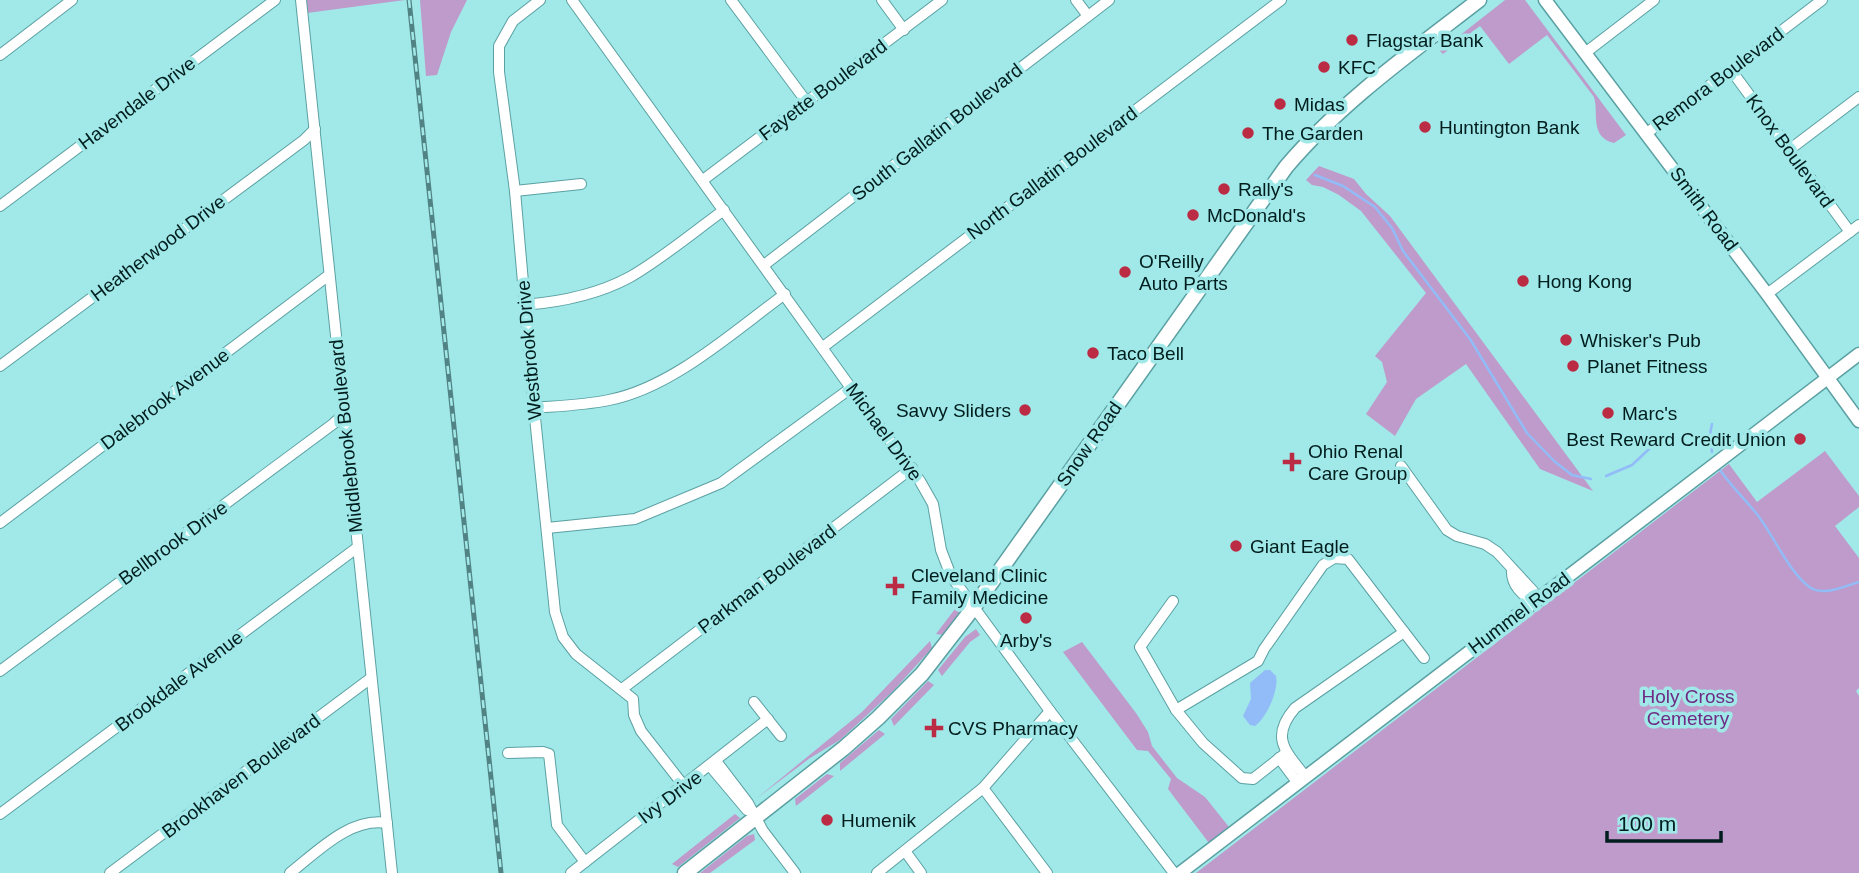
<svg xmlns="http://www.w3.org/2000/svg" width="1859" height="873" font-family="Arial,sans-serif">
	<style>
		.green { fill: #be9bca }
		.water { fill: #92bcf7 }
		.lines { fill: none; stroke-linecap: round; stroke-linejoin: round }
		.stream { stroke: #92bcf7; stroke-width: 2.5 }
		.minor-casing { stroke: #5ba0a2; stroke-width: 12 }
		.tertiary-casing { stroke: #5ba0a2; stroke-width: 15 }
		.secondary-casing { stroke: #5ba0a2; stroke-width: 15 }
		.primary-casing { stroke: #5ba0a2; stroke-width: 17 }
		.minor { stroke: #fff; stroke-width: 10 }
		.tertiary { stroke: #fff; stroke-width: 12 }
		.secondary { stroke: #fff; stroke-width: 12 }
		.primary { stroke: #fff; stroke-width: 14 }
		.rail-casing { stroke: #518384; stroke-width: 5 }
		.rail { stroke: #a1e8e9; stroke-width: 2.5; stroke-dasharray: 8; stroke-linecap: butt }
		.poi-dot { fill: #bc2b44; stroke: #a1e8e9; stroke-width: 2.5 }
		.labels { text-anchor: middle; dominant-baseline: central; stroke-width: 7; stroke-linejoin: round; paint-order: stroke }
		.poi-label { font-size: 19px; fill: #001d1d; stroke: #a1e8e9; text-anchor: start }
		.street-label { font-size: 19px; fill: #001d1d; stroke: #a1e8e9 }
		.park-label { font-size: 19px; fill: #6e2b83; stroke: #a1e8e9 }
	</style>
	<rect width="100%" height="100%" fill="#a1e8e9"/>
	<g class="green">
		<polygon points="306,0 405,0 307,13"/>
		<polygon points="420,0 467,0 451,32 437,75 426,76"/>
		<path d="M1505 0H1525L1626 135 1614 143C1589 137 1599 112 1594 97L1547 35 1509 64 1480 26 1443 54 1440 51Z"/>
		<polygon points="1319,166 1354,179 1366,194 1390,216 1593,491 1540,469 1466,364 1416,399 1395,436 1366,414 1387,382 1382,362 1375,356 1426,293 1361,211 1339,195 1323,187 1312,185 1306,180"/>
		<polygon points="1825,451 1859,496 1859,507 1835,526 1859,558 1859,688 1856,691 1859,696 1859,873 1196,873 1729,464 1757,502"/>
		<polygon points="955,609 960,613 943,635 936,634"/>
		<polygon points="976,629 980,635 970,642 942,676 938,670 965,637"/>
		<polygon points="930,641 932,648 893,691 840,740 810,758 757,798 862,712"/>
		<polygon points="1082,642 1136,713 1148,732 1152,746 1177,778 1205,797 1229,827 1209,843 1168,789 1171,779 1148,751 1137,750 1063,652"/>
		<polygon points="928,681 934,685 894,726 891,719"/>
		<polygon points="879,730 885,734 840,771 840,763"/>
		<polygon points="827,774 834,776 796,806 795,799"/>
		<polygon points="735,814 740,818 678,867 672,864"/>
		<polygon points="754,834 755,840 710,873 700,873 747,836"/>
	</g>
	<path class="water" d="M1265 670H1270L1276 676C1279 690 1267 717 1255 726L1250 725 1243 716 1251 699 1250 683Z"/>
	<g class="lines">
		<g class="stream">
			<polyline points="1315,175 1343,186 1375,207 1392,228 1403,251 1470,339 1527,433 1554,461 1572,475 1591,479"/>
			<polyline points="1710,434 1712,424"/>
			<polyline points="1686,435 1710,436 1712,452"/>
			<path d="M1720 470C1731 486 1744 498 1756 513 1772 532 1790 575 1811 588 1825 596 1845 586 1859 582"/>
			<polyline points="1606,476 1632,465 1662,437 1670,435"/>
		</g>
		<defs>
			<g id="minor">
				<polyline points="301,0 392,873"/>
				<polyline points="540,0 513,21 499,46 499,72 515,191 534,408 555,612 563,637 576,654 633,699 634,715 641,731 684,786"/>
				<polyline points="572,0 851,388 920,481 933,504 941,550 951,576 1050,711 1174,873"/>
				<polyline points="731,0 806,101"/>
				<polyline points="882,0 904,30"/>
				<polyline points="1076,0 1088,16"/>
				<polyline points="1585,53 1654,0"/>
				<polyline points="0,55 72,0"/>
				<polyline points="1731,70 1850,232"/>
				<polyline points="1647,133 1822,0"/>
				<polyline points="1789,150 1859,97"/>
				<polyline points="703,180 942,0"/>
				<polyline points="515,191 581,184"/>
				<polyline points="0,206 275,0"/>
				<polyline points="764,265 1109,0"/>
				<polyline points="1767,294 1859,225"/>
				<path d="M524 305C561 302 597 295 630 277 660 260 695 231 724 210"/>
				<polyline points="823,347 1281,0"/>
				<polyline points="0,366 304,140 315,129"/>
				<path d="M534 408C559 406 585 405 609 400 672 388 734 331 785 294"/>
				<polyline points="1401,466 1447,530 1457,536 1485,544 1497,552 1533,591 1534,601"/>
				<polyline points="0,523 329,275"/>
				<polyline points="547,528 635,519 721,483 851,388"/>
				<path d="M1512 570C1511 584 1522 596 1534 601"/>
				<polyline points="1173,601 1140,647 1176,710 1203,743 1242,778 1253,779 1286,753"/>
				<polyline points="1404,632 1424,658"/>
				<polyline points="0,671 333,424 344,414"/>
				<polyline points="622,689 912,468"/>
				<polyline points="754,702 781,736"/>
				<path d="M1176 710 1258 661 1264 649 1323 565 1334 558 1348 559 1404 632 1295 708C1270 737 1285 751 1305 776"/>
				<polyline points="508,753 543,752 549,754 557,825 585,862"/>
				<polyline points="1279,758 1297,782"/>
				<polyline points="716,761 748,803 763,831 795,873"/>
				<polyline points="710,766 747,810"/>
				<polyline points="983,788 1047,873"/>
				<polyline points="0,814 358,547"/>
				<polyline points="905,851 921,873"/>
				<polyline points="110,873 371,678"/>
				<path d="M290 873C317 852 350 817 387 823"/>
				<polyline points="571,873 768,719"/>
				<polyline points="877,873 983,788 1050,711"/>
			</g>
			<polyline id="tertiary" points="1180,873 1859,354"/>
			<polyline id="secondary" points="1545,0 1767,294 1859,421"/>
			<path id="primary" d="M685 873 844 748 878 718 922 674 974 607 1286 167C1341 102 1412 52 1479 0"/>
		</defs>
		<use href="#minor" class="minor-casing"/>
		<use href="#tertiary" class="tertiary-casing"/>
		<use href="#secondary" class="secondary-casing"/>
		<use href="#primary" class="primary-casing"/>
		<use href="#minor" class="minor"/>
		<use href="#tertiary" class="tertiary"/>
		<use href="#secondary" class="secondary"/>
		<use href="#primary" class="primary"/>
		<defs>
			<polyline id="rail" points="409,0 501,873"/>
		</defs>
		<use href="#rail" class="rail-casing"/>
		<use href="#rail" class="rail"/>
	</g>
	<g class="poi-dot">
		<circle cx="1352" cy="40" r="7"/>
		<circle cx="1324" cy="67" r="7"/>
		<circle cx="1280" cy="104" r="7"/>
		<circle cx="1425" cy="127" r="7"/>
		<circle cx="1248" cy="133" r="7"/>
		<circle cx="1224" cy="189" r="7"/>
		<circle cx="1193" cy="215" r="7"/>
		<circle cx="1125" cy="272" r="7"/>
		<circle cx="1523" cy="281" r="7"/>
		<circle cx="1566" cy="340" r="7"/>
		<circle cx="1093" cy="353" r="7"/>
		<circle cx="1573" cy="366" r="7"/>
		<circle cx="1025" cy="410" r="7"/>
		<circle cx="1608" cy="413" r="7"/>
		<circle cx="1800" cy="439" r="7"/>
		<path d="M1288.5 451.5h7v7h7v7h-7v7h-7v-7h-7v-7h7z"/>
		<circle cx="1236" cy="546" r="7"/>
		<path d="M891.5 575.5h7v7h7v7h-7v7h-7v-7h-7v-7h7z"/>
		<circle cx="1026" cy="618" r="7"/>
		<path d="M930.5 717.5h7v7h7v7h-7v7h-7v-7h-7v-7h7z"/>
		<circle cx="827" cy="820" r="7"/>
	</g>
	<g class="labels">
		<g class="poi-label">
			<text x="1366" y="40">Flagstar Bank</text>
			<text x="1338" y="67">KFC</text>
			<text x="1294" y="104">Midas</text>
			<text x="1439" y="127">Huntington Bank</text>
			<text x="1262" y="133">The Garden</text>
			<text x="1238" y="189">Rally's</text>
			<text x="1207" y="215">McDonald's</text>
			<text x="1139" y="261">O'Reilly<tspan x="1139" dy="22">Auto Parts</tspan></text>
			<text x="1537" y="281">Hong Kong</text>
			<text x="1580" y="340">Whisker's Pub</text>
			<text x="1107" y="353">Taco Bell</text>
			<text x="1587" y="366">Planet Fitness</text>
			<text x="1011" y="410" text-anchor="end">Savvy Sliders</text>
			<text x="1622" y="413">Marc's</text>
			<text x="1786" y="439" text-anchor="end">Best Reward Credit Union</text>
			<text x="1308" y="451">Ohio Renal<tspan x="1308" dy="22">Care Group</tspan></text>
			<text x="1250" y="546">Giant Eagle</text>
			<text x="911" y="575">Cleveland Clinic<tspan x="911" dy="22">Family Medicine</tspan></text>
			<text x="1026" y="640" text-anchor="middle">Arby's</text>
			<text x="948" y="728">CVS Pharmacy</text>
			<text x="841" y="820">Humenik</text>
		</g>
		<g class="street-label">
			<text transform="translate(1718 79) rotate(-37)">Remora Boulevard</text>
			<text transform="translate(823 90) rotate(-37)">Fayette Boulevard</text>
			<text transform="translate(137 103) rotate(-37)">Havendale Drive</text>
			<text transform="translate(937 132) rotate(-38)">South Gallatin Boulevard</text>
			<text transform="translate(1790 151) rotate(54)">Knox Boulevard</text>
			<text transform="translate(1052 173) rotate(-37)">North Gallatin Boulevard</text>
			<text transform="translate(1704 209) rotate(53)">Smith Road</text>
			<text transform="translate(158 248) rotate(-37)">Heatherwood Drive</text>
			<text transform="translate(529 350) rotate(-95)">Westbrook Drive</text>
			<text transform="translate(165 399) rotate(-37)">Dalebrook Avenue</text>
			<text transform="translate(884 432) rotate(54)">Michael Drive</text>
			<text transform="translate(346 436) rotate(-96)">Middlebrook Boulevard</text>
			<text transform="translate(1089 444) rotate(-55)">Snow Road</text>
			<text transform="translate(173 543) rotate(-36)">Bellbrook Drive</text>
			<text transform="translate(767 579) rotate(-37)">Parkman Boulevard</text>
			<text transform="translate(1519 613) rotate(-37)">Hummel Road</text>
			<text transform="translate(179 681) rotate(-37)">Brookdale Avenue</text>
			<text transform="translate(241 776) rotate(-37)">Brookhaven Boulevard</text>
			<text transform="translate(670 797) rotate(-37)">Ivy Drive</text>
		</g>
		<g class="park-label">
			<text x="1688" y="696">Holy Cross<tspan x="1688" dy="22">Cemetery</tspan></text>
		</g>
	</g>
	<path d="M1607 831v10h114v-10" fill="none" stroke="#001d1d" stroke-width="3.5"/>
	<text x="1618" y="831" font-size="21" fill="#001d1d" stroke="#a1e8e9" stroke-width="5" paint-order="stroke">100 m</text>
</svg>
